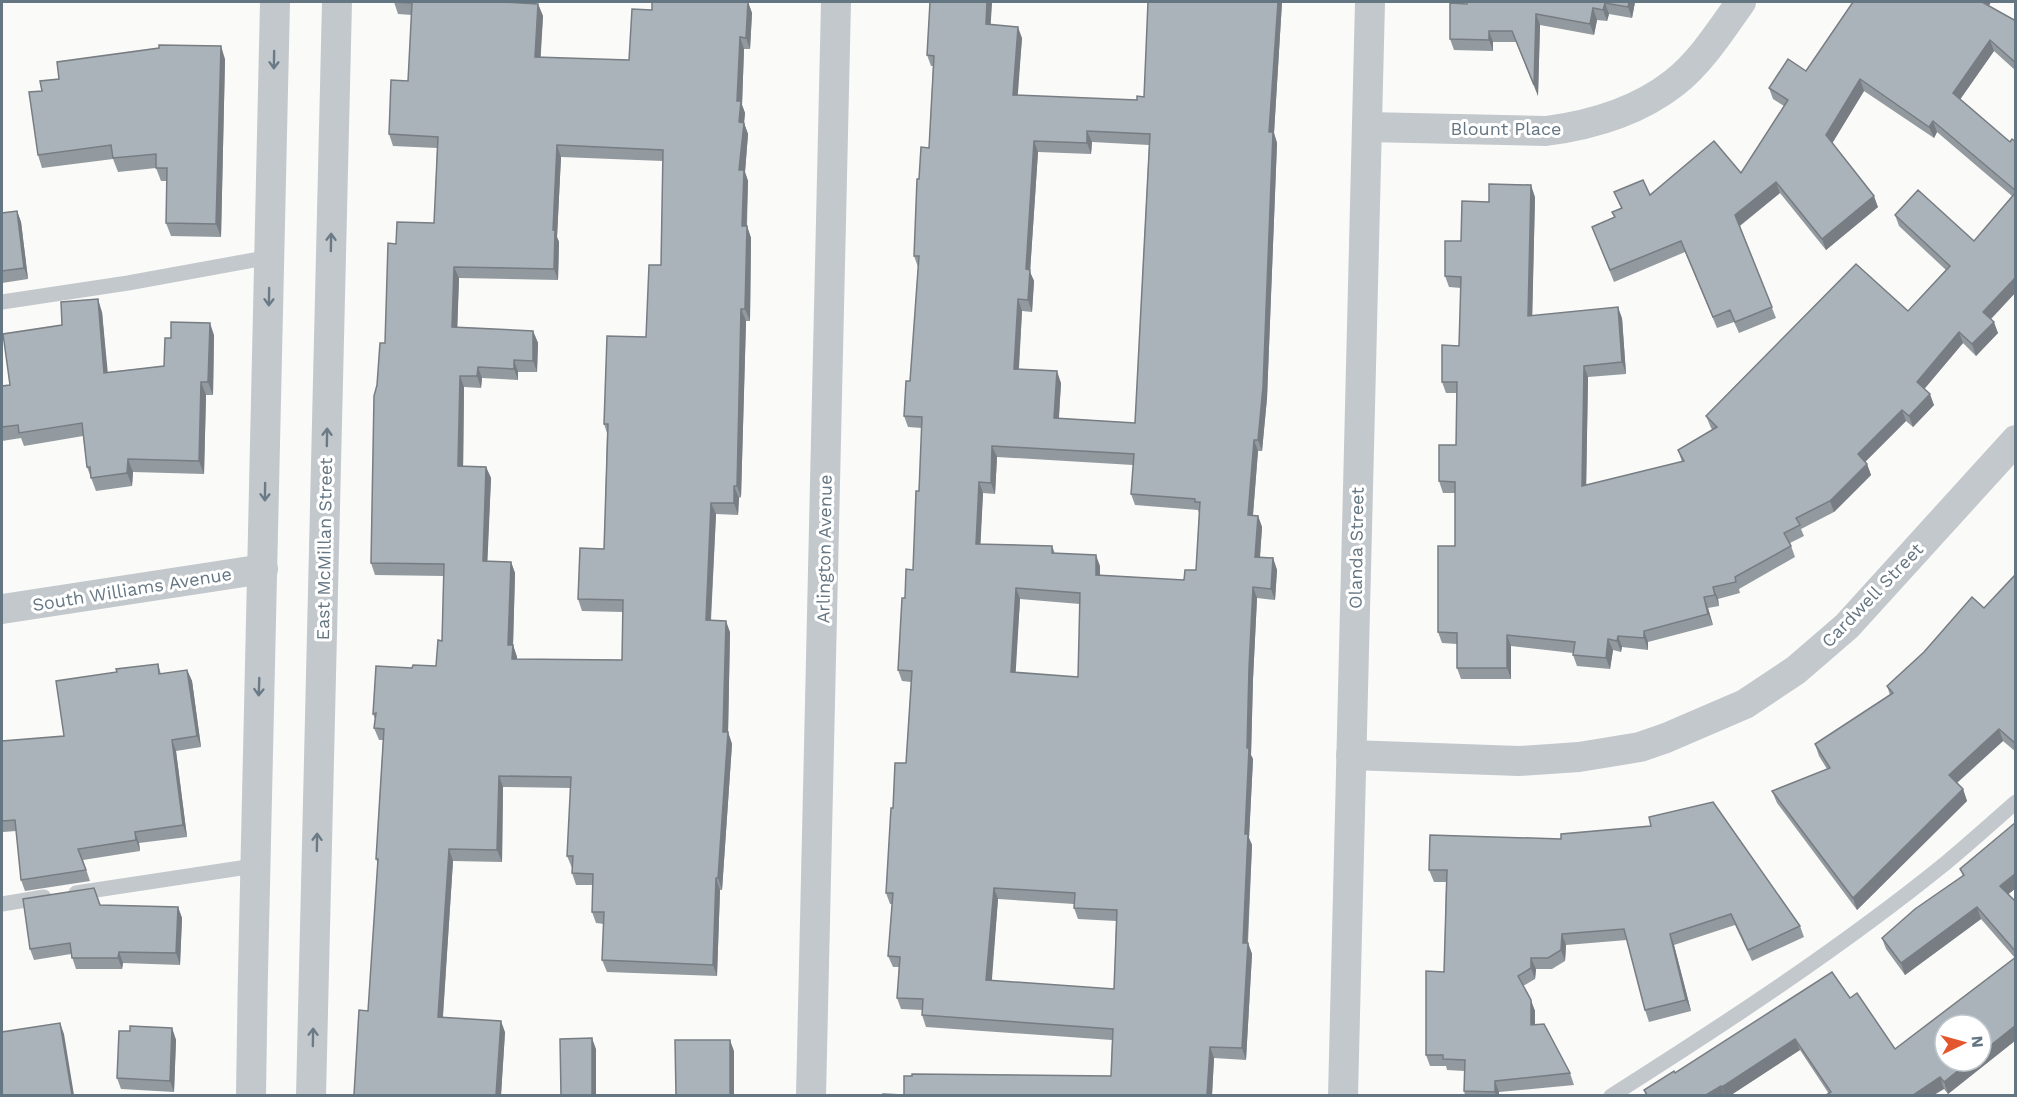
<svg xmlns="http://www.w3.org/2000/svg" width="2017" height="1097" font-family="'Work Sans',sans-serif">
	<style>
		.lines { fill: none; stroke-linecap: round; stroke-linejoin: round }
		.lane { stroke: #c3c8cc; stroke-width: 15 }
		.street { stroke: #c3c8cc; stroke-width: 30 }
		.wall { fill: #929a9f; fill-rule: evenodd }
		.shaded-wall { fill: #777d82 }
		.building { fill: #aab3b9; stroke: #777d82; stroke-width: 1.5; fill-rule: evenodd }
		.oneway { stroke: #6a7a87 }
		.labels { text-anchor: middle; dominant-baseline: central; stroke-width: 6; stroke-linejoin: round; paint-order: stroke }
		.street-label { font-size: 18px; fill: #657683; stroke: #fff }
	</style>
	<rect width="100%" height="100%" fill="#fafaf8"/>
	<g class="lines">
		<g class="lane">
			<polyline points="2,302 128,283 270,257"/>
			<polyline points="76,893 254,866"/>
			<polyline points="2,904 44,897"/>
			<path d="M1611 1096C1726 1023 1841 948 1947 862 1970 843 1993 822 2016 802"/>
		</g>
		<g class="street">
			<path d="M1367 127 1546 131C1592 125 1637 112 1674 83 1701 62 1721 30 1741 2"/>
			<polyline points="2,609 263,569"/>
			<polyline points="1351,755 1519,761 1579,757 1640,747 1666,738 1745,704 1796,670 1847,626 2016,440"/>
			<path d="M251 1096C256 731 268 366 275 2"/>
			<polyline points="311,1096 337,2"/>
			<polyline points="811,1096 836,2"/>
			<polyline points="1343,1096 1370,2"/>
		</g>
	</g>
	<g class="wall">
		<path d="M394 2H528L525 3 538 4 543 16 540 58 629 60 652 10V2H748L752 13 750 49H744L742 105 745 113 744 123 748 134 745 172 748 181 747 226 751 238 750 321H746L741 497 739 498 738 515 716 514 711 621 730 632 728 732 732 744 722 890H720L717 976 607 972 602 960 604 924 596 923 592 912 593 885H576L572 873V868L567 856 571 788 503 787 502 862 453 861 443 1017 505 1032 501 1095H354L368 1011 378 864 376 859 383 740H379L374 728 375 719 373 714 412 668 436 666 442 641 444 576 375 575 371 563 377 385 385 343 396 244 434 223 437 148 393 146 389 134 408 81 412 15 398 14ZM561 157 663 161 661 265 646 337 604 424 607 433 604 549 578 599 582 611 623 612 622 660 517 659V657L513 645 515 573 511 562 487 561 491 478 486 467 463 466 464 387 481 388 482 378 518 380V372H537L538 343 533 331 457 327 459 278 558 280 559 242 557 237Z"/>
		<path d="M930 2H992L990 25 1022 38 1017 95 1137 100 1144 97 1148 2H1282L1274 133 1277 143 1267 398 1262 451H1258L1253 515 1258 516 1262 527 1260 558H1273L1277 570 1275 600 1257 598 1253 679 1251 755 1253 759 1249 838 1252 845 1248 943 1252 954 1246 1060 1214 1058 1212 1095H904L1111 1076 1112 1040 926 1027 922 1015V1010L901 1009 897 998 899 967H893L888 956 892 904H890L886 893 893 808 906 763 911 682 902 681 898 670 905 598 913 570 919 491 922 428 908 427 904 416 910 381 918 267 914 256 919 179 929 148 933 66H931L927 55ZM1092 142 1149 145 1135 423 1059 418 1061 383 1019 369 1022 311 1032 312 1034 281 1030 272 1038 152 1091 154ZM997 457 1133 465 1131 494 1135 505 1198 510 1199 513 1196 570 1184 580 1100 575V566L1055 553 1052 546 980 544 983 493 995 494ZM1020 599 1080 604 1078 677 1015 673ZM998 899 1074 904V908L1078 919 1116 921 1114 989 991 981Z"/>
		<polygon points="1467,2 1635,2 1632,18 1609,14 1607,21 1597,20 1594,35 1540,25 1538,96 1516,42 1493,42 1493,51 1454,50 1450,39 1467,4"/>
		<polygon points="1989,6 2016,21 2016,71 1994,51 1960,99 2010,142 2016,142 2016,292 1991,319 1998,333 1976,356 1963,343 1924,389 1934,405 1913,427 1906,421 1865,462 1867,464 1871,475 1834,512 1801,529 1804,536 1790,543 1795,557 1739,589 1740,593 1718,599 1719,606 1708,608 1713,625 1648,642 1648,650 1622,647 1621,652 1613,650 1610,669 1577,666 1573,655 1573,653 1511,646 1511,679 1461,679 1457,668 1457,644 1442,643 1438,632 1455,546 1455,493 1443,493 1439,481 1456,445 1457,393 1446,393 1442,382 1459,346 1461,288 1449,287 1445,276 1461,241 1489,202 1535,197 1532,316 1622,318 1626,374 1588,377 1586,485 1682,462 1678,450 1713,430 1711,428 1706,416 1908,311 1946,270 1899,226 1895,215 1974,241 2012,196 1937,132 1934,138 1864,91 1832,143 1878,207 1826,250 1780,193 1740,226 1776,318 1739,333 1734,322 1717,328 1685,252 1614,282 1592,227 1614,218 1621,208 1614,192 1650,195 1741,173 1784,106 1773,99 1769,88 1806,71"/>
		<polygon points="225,59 221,237 171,236 166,223 166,181 161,181 156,168 118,172 113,159 42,168 38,155 42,91"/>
		<polygon points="17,211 21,222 28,279 2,283 2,213"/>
		<polygon points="102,312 107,372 164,366 214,335 213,395 206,395 204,474 133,472 132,486 96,491 87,467 83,436 24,446 21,438 2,441 2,386 10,385 62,325"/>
		<polygon points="2016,574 2016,752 2003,741 1957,783 1963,789 1967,801 1857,910 1777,803 1772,791 1827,769 1819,756 1815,744 1890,695 1887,686 1984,608"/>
		<polygon points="158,664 161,674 187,670 192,681 201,747 176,751 187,837 139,843 140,851 83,860 90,881 25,891 21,880 16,831 3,832 2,828 2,741 64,736 117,672"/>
		<polygon points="2016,822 2016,888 2008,894 2016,902 2016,1040 1948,1094 1944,1089 1829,1094 1800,1050 1731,1095 1646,1095 1644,1090 1675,1073 1850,998 1895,1049 2015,958 1981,919 1905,975 1886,949 1882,938 1963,876 1960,869"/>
		<polygon points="1430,835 1800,926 1804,937 1752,961 1735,925 1674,945 1691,1011 1649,1022 1645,1010 1627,940 1566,945 1565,961 1552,969 1536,969 1535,979 1523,986 1535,1011 1535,1025 1570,1073 1574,1085 1499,1092 1499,1095 1465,1095 1464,1091 1464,1071 1447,1070 1446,1066 1430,1066 1426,1055 1444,972 1446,882 1434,882 1429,870"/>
		<polygon points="100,905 178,907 182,918 180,965 123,963 122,969 76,969 71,954 34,960 30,949"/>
		<polygon points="172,1028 176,1040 174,1092 121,1089 117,1078"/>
	</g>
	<g class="shaded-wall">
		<polygon points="744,2 748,2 752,13 750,49 746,38"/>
		<polygon points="987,2 992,2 990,36 986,24"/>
		<polygon points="1278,2 1282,2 1274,133 1277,143 1267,398 1262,451 1258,440 1269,132"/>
		<polygon points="1629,2 1635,2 1632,18 1628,7"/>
		<polygon points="1981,2 1991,2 1985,13"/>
		<polygon points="1605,3 1609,14 1607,21 1603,10"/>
		<polygon points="538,4 543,16 540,69 535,57"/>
		<polygon points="1593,8 1597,20 1594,35 1590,24"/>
		<polygon points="1536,14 1540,25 1538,96 1534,85"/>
		<polygon points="1018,27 1022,38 1017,106 1013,95"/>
		<polygon points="1489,31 1493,42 1493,51 1489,40"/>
		<polygon points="740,37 744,49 742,105 745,113 744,123 748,134 745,172 748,181 746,238 742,226 739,170 739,122 737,101"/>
		<polygon points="1990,40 1994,51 1957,104 1953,93"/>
		<polygon points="221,46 225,59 221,237 216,224"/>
		<polygon points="1860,79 1864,91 1830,147 1826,135"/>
		<polygon points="1933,121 1937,132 1934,138 1929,127"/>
		<polygon points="1087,131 1092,142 1091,154 1087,143"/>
		<polygon points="1034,141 1038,152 1030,272 1034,281 1032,312 1028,300 1026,269"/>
		<polygon points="557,145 561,157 557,237 559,242 558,280 554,269 553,230"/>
		<polygon points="1776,182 1780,193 1739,226 1735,215"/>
		<polygon points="1531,185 1535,197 1532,327 1528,316"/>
		<polygon points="1874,196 1878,207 1826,250 1822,239"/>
		<polygon points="17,211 21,222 28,279 24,268"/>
		<polygon points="747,226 751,238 750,321 745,309"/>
		<polygon points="454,267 459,278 457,338 452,327"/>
		<polygon points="2016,277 2016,292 1987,323 1983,312"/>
		<polygon points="98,299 102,312 109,385 104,373"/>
		<polygon points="1018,299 1022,311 1018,380 1014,369"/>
		<polygon points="1618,307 1622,318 1626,374 1622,362"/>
		<polygon points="741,309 746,321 741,497 737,486"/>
		<polygon points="1994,322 1998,333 1976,356 1972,344"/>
		<polygon points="210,323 214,335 213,395 208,382"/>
		<polygon points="533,331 538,343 537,372 533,361"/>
		<polygon points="1959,332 1963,343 1921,393 1917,382"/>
		<polygon points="514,360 518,372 518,380 514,369"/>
		<polygon points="1584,366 1588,377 1586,497 1582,486"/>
		<polygon points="478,367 482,378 481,388 477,376"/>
		<polygon points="1057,371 1061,383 1058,429 1054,418"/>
		<polygon points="460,376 464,387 463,478 458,466"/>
		<polygon points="201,382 206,395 204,474 199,461"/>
		<polygon points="1930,394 1934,405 1913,427 1909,416"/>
		<polygon points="1902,410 1906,421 1862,465 1858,454"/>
		<polygon points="1254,440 1258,451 1252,526 1248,515"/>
		<polygon points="992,446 997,457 995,494 991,483"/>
		<polygon points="128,459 133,472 132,486 127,473"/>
		<polygon points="1867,464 1871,475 1834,512 1830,501"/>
		<polygon points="486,467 491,478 487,572 483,561"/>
		<polygon points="979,482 983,493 980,555 976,544"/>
		<polygon points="734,486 739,498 738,515 734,503"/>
		<polygon points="711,503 716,514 710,632 706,620"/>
		<polygon points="1258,516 1262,527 1259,569 1255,557"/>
		<polygon points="1096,555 1100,566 1100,586 1096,575"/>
		<polygon points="1273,558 1277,570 1275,600 1271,589"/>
		<polygon points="511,562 515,573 513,645 517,657 516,671 508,645"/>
		<polygon points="1253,587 1257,598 1253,679 1251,755 1253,759 1249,838 1252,845 1247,951 1248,943 1252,954 1246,1060 1242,1048 1245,834 1249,668"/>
		<polygon points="1713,587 1718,599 1719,606 1715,595"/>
		<polygon points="1016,588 1020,599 1015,684 1011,672"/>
		<polygon points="1704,597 1708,608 1713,625 1708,614"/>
		<polygon points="726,621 730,632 728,735 728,732 732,744 722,890 718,878 723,732"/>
		<polygon points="1644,631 1648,642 1648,650 1644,638"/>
		<polygon points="1507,635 1511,646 1511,679 1507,668"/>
		<polygon points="1618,636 1622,647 1621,652 1617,641"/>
		<polygon points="1608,639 1613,650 1610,669 1606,658"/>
		<polygon points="187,670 192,681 201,747 197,736"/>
		<polygon points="1999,729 2003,741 1953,786 1949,775"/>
		<polygon points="172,740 176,751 187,837 183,825"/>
		<polygon points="499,776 503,787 502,862 497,850"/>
		<polygon points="1963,789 1967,801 1857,910 1853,898"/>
		<polygon points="135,832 139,843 140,851 136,840"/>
		<polygon points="449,849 453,861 442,1028 438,1017"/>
		<polygon points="2016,873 2016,888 2005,897 2000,886"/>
		<polygon points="716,878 720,890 717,976 713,965"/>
		<polygon points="994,888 998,899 991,992 986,980"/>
		<polygon points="178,907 182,918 180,965 176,953"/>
		<polygon points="1977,907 1981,919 1905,975 1901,963"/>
		<polygon points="1562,934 1566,945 1565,961 1561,950"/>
		<polygon points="1670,934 1674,945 1691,1011 1686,1000"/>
		<polygon points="119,952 123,963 122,969 118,958"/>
		<polygon points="1531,958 1536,969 1535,979 1531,968"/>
		<polygon points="1531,1000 1535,1011 1535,1036 1531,1025"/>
		<polygon points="501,1021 505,1032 501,1095 496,1095"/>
		<polygon points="60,1023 64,1034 74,1095 72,1095"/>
		<polygon points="2016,1025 2016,1040 1948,1094 1944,1082 1970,1061 1981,1061 1981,1053"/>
		<polygon points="172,1028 176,1040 174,1092 170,1081"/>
		<polygon points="592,1038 596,1049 596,1095 592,1095"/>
		<polygon points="1795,1039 1800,1050 1731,1095 1725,1095 1722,1087"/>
		<polygon points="730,1040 734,1051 734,1095 730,1095"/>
		<polygon points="1210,1047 1214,1058 1212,1095 1207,1095"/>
		<polygon points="1940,1077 1944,1089 1934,1095 1913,1095"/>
		<polygon points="1495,1081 1499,1092 1499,1095 1496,1095 1495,1092"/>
		<polygon points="1721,1086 1725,1095 1706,1095"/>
	</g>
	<g class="building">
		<path d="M394 2H503H502L538 4 535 57 629 60 632 9 652 10V2H748L746 38 740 37 737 101H741L739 122 744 123 739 170H744L742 226H747L745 309H741L737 486H734V503H711L706 620 726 621 723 732H728L718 878H716L713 965 602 960 604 912H592L593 874 572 873 573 856H567L571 777 499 776 497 850 449 849 438 1017 501 1021 496 1095H354L359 1010 368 1011 378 859H376L384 729 374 728 376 713 373 714 376 666 412 668 413 665 436 666 438 640 442 641 444 564 371 563 374 396 377 385 380 343H385L388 243 396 244 397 222 434 223 438 137 389 134 391 80 408 81 412 3ZM557 145 663 150 661 265H649L646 337 607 336 604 424H608L604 549 580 548 578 599 623 600 622 660 512 659 513 645H508L511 562 483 561 486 467 458 466 460 376H477L478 367 514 369V360L533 361V331L452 327 454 267 554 269 555 230H553Z"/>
		<path d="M930 2H987L986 24 1018 27 1013 95 1137 100V96L1144 97 1148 2H1278L1269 132H1273L1263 387 1258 440H1254L1248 515 1258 516 1255 557 1273 558 1271 589 1253 587 1249 668 1247 748H1249L1245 834H1248L1243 943H1248L1242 1048 1210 1047 1207 1095H883V1094L904 1095V1076H912V1074L1111 1076 1113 1029 922 1015 923 999 897 998 900 957 888 956 893 893H886L891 808H893L895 763H906L912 671 898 670 902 598H905L906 569 913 570 916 491H919L922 417 904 416 906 381H910L919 256H914L917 179H919L921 147 929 148 934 56 927 55ZM1087 131 1150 134 1135 423 1054 418 1057 371 1014 369 1018 299 1028 300 1030 270 1026 269 1034 141 1087 143ZM992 446 1134 454 1131 494 1195 499V502H1200L1196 570H1185L1184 580 1096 575V555L1052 553V546L976 544 979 482 991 483ZM1016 588 1080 593 1078 677 1011 672ZM994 888 1075 893 1074 908 1117 910 1114 989 986 980Z"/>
		<polygon points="1467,2 1629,2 1628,7 1605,3 1603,10 1593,8 1590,24 1536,14 1534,85 1512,31 1489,31 1489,40 1450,39 1450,3 1467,4"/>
		<polygon points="1853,2 1982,2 2016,21 2016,63 1990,40 1953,93 2010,142 2012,139 2016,142 2016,191 1933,121 1929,127 1860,79 1826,135 1874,196 1822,239 1776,182 1735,215 1772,307 1735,322 1730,310 1713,317 1681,241 1610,270 1592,227 1615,217 1612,212 1622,208 1614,192 1643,180 1650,195 1714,141 1741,173 1788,100 1769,88 1788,59 1806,71"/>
		<polygon points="159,45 221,46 216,224 166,223 167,168 156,168 156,154 113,158 111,145 38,155 29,92 42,91 40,81 59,79 57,62 159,48"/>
		<polygon points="1489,184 1531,185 1528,316 1618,307 1622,362 1584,366 1582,486 1684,461 1678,450 1717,427 1706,416 1856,264 1908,311 1950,266 1895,215 1918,190 1974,241 2016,192 2016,277 1983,312 1994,322 1972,344 1959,332 1917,382 1930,394 1909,416 1902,410 1858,454 1867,464 1830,501 1796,518 1800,525 1784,533 1791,546 1735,577 1736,582 1713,587 1715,595 1704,597 1708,614 1644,631 1644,638 1618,636 1617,641 1608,639 1606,658 1573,655 1575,642 1507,635 1507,668 1457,668 1457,633 1438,632 1438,546 1455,546 1455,482 1439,481 1439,445 1456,445 1457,382 1442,382 1442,345 1459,346 1461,277 1445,276 1445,241 1461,241 1462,201 1489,202"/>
		<polygon points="17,211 24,268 2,271 2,213"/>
		<polygon points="98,299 104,373 164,366 165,338 171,338 171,322 210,323 208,382 201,382 199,461 128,459 127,473 91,478 90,467 87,467 82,423 19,433 18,425 2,427 2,386 10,385 3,334 62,325 61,302"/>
		<polygon points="2016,574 2016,744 1999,729 1949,775 1963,789 1853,898 1772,791 1830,768 1815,744 1893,693 1887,686 1924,652 1972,597 1984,608"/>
		<polygon points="158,664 159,674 187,670 197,736 172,740 183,825 135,832 136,840 78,849 86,870 21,880 15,820 2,821 2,741 64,736 56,681 117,672 116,669"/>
		<polygon points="1713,802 1800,926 1748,950 1731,914 1670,934 1686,1000 1645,1010 1624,929 1562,934 1561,950 1548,958 1531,958 1531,968 1518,976 1531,1000 1531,1025 1544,1024 1570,1073 1495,1081 1495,1092 1464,1091 1465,1060 1443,1059 1443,1055 1426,1055 1426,971 1444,972 1447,870 1429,870 1430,835 1561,839 1561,834 1651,826 1649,817"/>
		<polygon points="2016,822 2016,873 2000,886 2016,902 2016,952 1977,907 1901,963 1882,938 1915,909 1964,875 1960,869"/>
		<polygon points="94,888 100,905 178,907 176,953 119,952 118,958 72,958 70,943 30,949 23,899"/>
		<polygon points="2016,957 2016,1025 1981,1053 1981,1025 1945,1025 1945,1061 1970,1061 1944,1082 1940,1077 1913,1095 1826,1095 1831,1092 1795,1039 1722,1087 1721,1086 1706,1095 1647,1095 1644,1090 1674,1071 1675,1073 1832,972 1850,998 1857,993 1895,1049"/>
		<polygon points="60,1023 72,1095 2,1095 2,1032"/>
		<polygon points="130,1026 172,1028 170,1081 117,1078 119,1031 130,1031"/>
		<polygon points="592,1038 592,1095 561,1095 560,1039"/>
		<polygon points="675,1040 730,1040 730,1095 676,1095"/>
	</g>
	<defs><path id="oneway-shaft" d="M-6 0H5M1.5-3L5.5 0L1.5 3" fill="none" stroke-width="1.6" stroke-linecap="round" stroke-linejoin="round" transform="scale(1.5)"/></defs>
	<g class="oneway">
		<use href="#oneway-shaft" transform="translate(274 60) rotate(91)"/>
		<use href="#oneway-shaft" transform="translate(331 242) rotate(-89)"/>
		<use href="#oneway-shaft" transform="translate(269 297) rotate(91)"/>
		<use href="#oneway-shaft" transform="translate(327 437) rotate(-89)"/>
		<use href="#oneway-shaft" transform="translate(265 492) rotate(91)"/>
		<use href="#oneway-shaft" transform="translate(259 687) rotate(92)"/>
		<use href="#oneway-shaft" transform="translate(317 842) rotate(-89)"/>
		<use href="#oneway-shaft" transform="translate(313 1037) rotate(-89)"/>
	</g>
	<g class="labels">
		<g class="street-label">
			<text x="1506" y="128">Blount Place</text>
			<text transform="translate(1356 548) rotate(-89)">Olanda Street</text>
			<text transform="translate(324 549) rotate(-89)">East McMillan Street</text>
			<text transform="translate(824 549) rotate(-89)">Arlington Avenue</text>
			<text transform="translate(132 589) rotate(-9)">South Williams Avenue</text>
			<text transform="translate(1872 595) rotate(-46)">Cardwell Street</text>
		</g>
	</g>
	<rect width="2017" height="1097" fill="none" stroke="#657683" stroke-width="6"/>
	<g transform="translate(1963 1043) rotate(85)"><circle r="28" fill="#ffffff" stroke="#c1c8cd" stroke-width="1.5"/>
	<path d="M0-4.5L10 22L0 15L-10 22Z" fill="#e4572e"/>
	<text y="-9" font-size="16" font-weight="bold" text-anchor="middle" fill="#657683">N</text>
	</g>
</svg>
